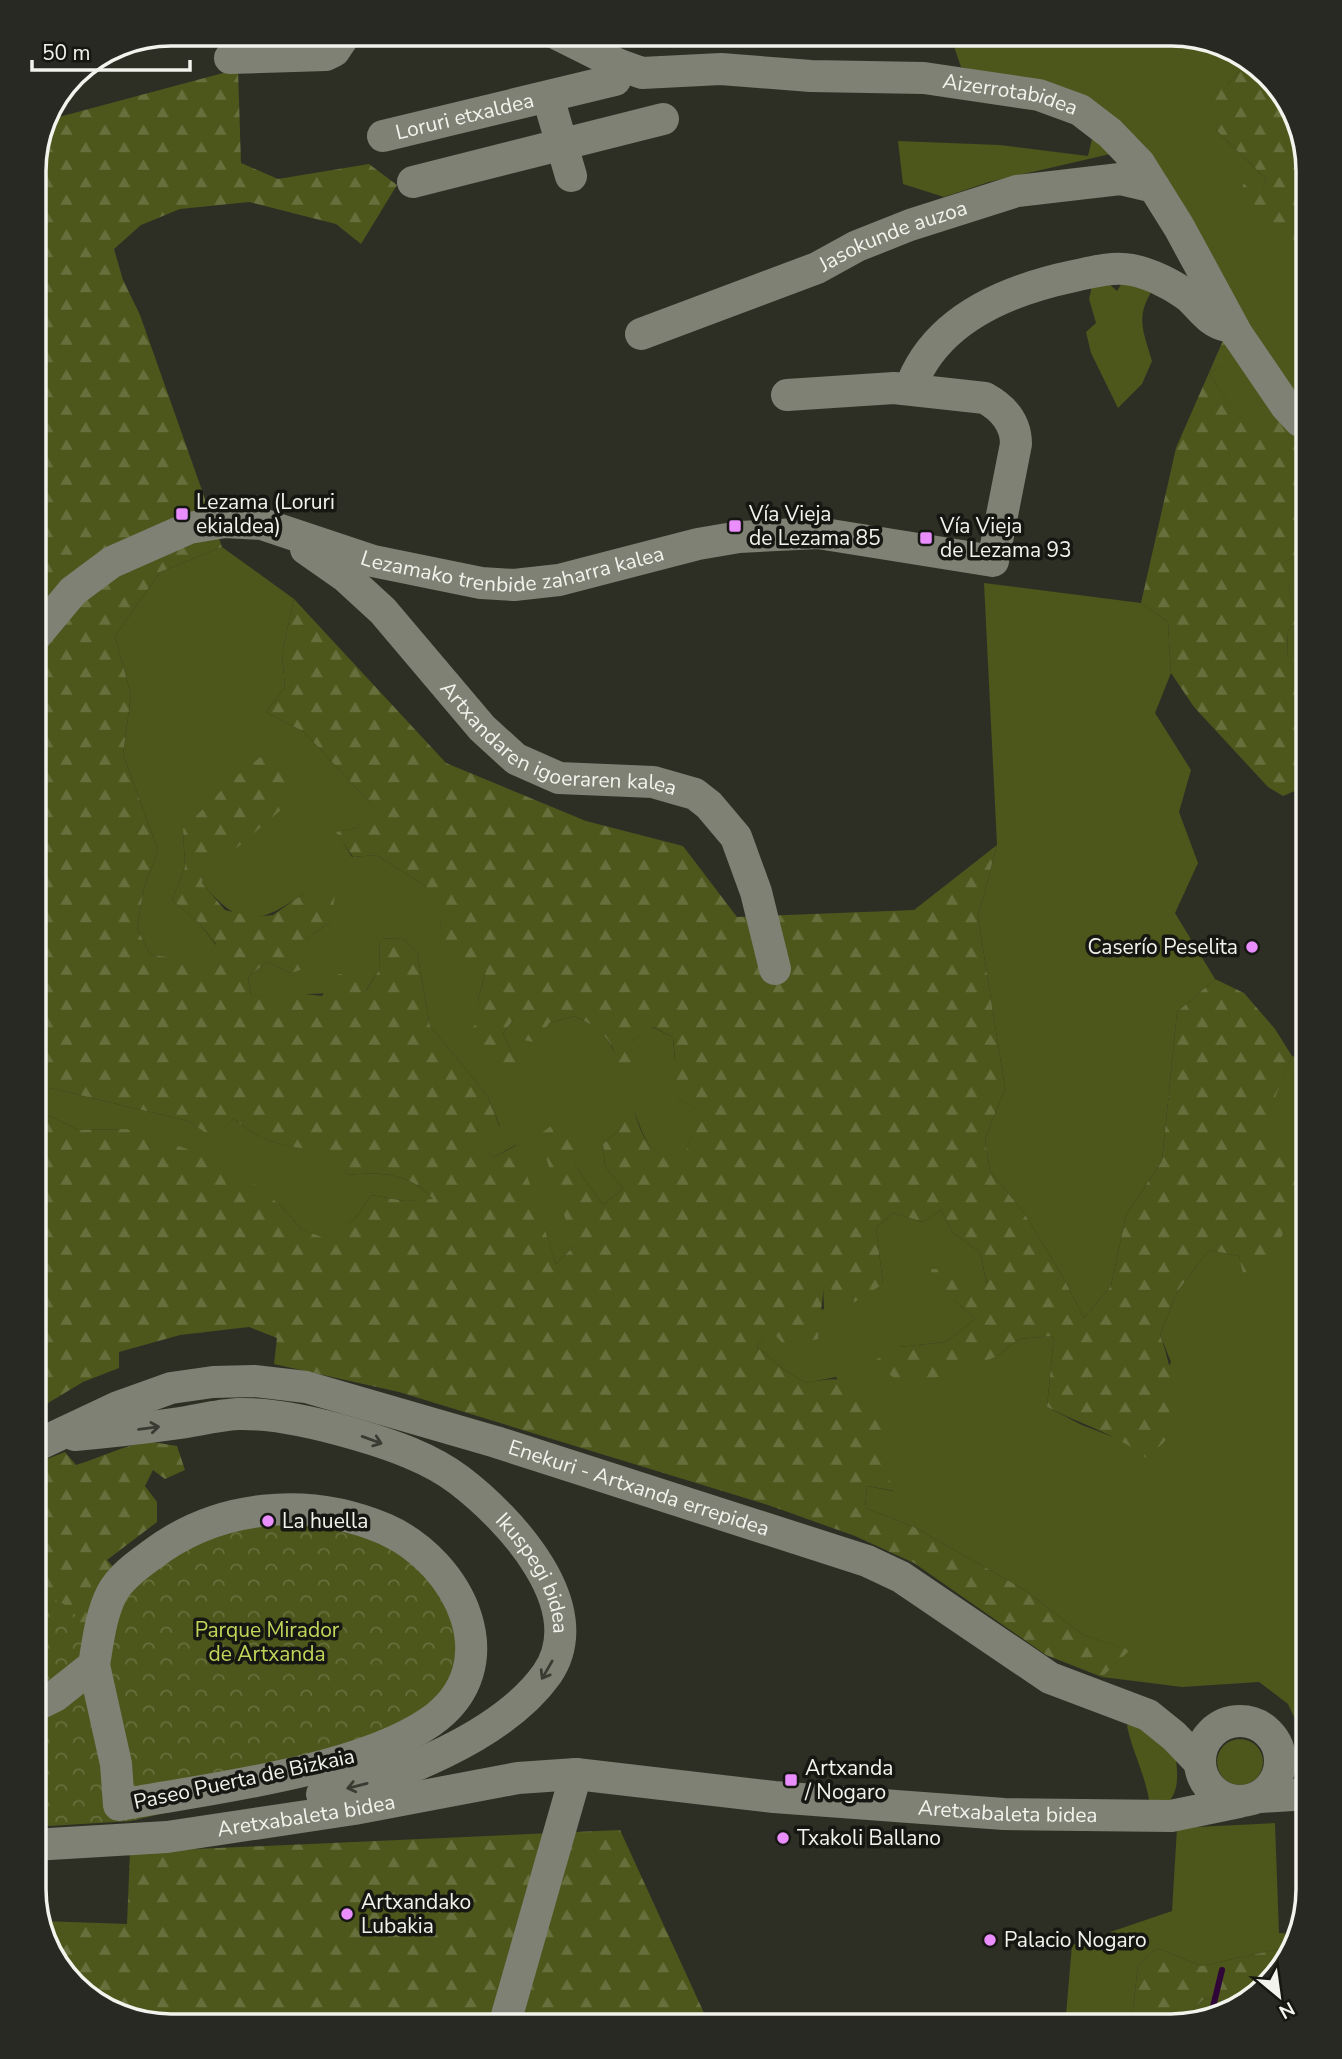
<svg xmlns="http://www.w3.org/2000/svg" width="1342" height="2059" font-family="'Nunito Sans',sans-serif">
	<style>
		.green { fill: #4d561b }
		.forest { fill: url(#forest-firs) }
		.park { fill: url(#park-crowns) }
		.lines { fill: none; stroke-linecap: round; stroke-linejoin: round }
		.stream { stroke: #2f0637; stroke-width: 6 }
		.minor { stroke: #7e8174; stroke-width: 32 }
		.oneway { stroke: #3a3c34 }
		.poi-dot { fill: #ea8dfd; stroke: #161712; stroke-width: 2.5 }
		.labels { text-anchor: middle; dominant-baseline: central; stroke-width: 7; stroke-linejoin: round; paint-order: stroke }
		.street-label { font-size: 21px; fill: #f1f3ec; stroke: #161712 }
		.poi-label { font-size: 21px; fill: #f1f3ec; stroke: #161712; text-anchor: start }
		.park-label { font-size: 21px; fill: #c2d55a; stroke: #161712 }
		.rim { fill: none; stroke: #f1f3ec; stroke-width: 3.5 }
	</style>
	<defs>
		<pattern id="forest-firs" width="22" height="20" patternUnits="userSpaceOnUse" patternTransform="scale(1.75)"><rect width="22" height="20" fill="#4d561b"/><path d="M5 1l3.5 6h-7zM16 11l3.5 6h-7z" fill="#676f3c"/></pattern>
		<pattern id="park-crowns" width="20" height="18" patternUnits="userSpaceOnUse" patternTransform="scale(1.75)"><rect width="20" height="18" fill="#4d561b"/><path d="M2 6a3 3 0 1 1 6 0M12 15a3 3 0 1 1 6 0" fill="none" stroke="#676f3c"/></pattern>
	</defs>
	<rect width="100%" height="100%" fill="#2d2f25"/>
	<g class="green">
		<polygon points="955,33 1180,34 1240,52 1248,60 1227,85 1215,129 1266,179 1262,191 1243,184 1309,208 1309,439 1249,435 1209,373 1236,358 1191,229 1145,146 989,182 944,197 903,184 898,141 1000,145 1088,156 1100,105 1012,79 961,67 950,35"/>
		<path d="M1122 283 1152 291C1135 317 1144 333 1152 361L1142 384 1118 408 1091 353 1086 332 1096 323 1089 299 1092 286 1109 284 1117 291Z"/>
		<path d="M222 547 294 599 282 653 285 687 266 712 304 732 373 806 356 828 337 832 352 857 376 855 423 884 439 903 441 929 486 970 478 1000 512 1052 503 1034 514 1019 549 1023 575 1016 603 1031 618 1059 632 1041 652 1027 673 1037 678 1098 706 1115 690 1140 683 1166C647 1155 646 1140 633 1109L620 1129 603 1144 605 1166 623 1189 603 1205 574 1164V1246L556 1264 516 1145 494 1157 474 1143 478 1127 500 1126 487 1095 430 1026 417 952 402 938 380 939 379 970 365 992 251 996 248 977 267 962 291 973 307 939 330 922 303 894C256 927 239 927 202 883L205 853 183 829 185 867 172 900 200 924 216 945 205 965 150 954 137 928 144 888 158 850 123 754 131 695 115 636 160 572Z"/>
		<polygon points="1309,553 1309,665 1287,658 1288,630 1300,622 1290,594 1284,561"/>
		<polygon points="984,583 1141,603 1168,622 1171,673 1155,713 1191,770 1179,812 1198,863 1175,913 1215,979 1177,1012 1162,1161 1126,1215 1111,1286 1084,1318 1063,1277 1024,1213 990,1171 985,1139 1005,1088 978,917 997,845"/>
		<polygon points="1292,1056 1309,1060 1309,1749 1288,1704 1259,1682 1182,1687 1102,1677 1129,1650 1083,1635 1025,1590 912,1526 865,1508 867,1486 893,1491 836,1377 806,1383 783,1369 757,1347 768,1326 824,1309 823,1284 883,1284 876,1228 893,1213 923,1222 941,1210 953,1233 980,1252 987,1285 953,1299 975,1319 946,1342 899,1347 997,1356 1019,1339 1054,1336 1047,1407 1082,1425 1126,1442 1171,1362 1160,1335 1177,1292 1209,1250 1239,1256 1247,1286 1260,1132"/>
		<path d="M33 1084 188 1121 212 1136 234 1119C266 1145 288 1147 329 1150L349 1175C382 1171 411 1174 434 1200L405 1201 371 1195 355 1219 324 1239 301 1229 280 1205 127 1129 79 1130 33 1108Z"/>
		<path d="M1129 1722 1148 1727 1176 1759C1178 1779 1179 1793 1164 1807H1150C1147 1778 1133 1754 1127 1726Z"/>
		<circle cx="1240" cy="1762" r="23"/>
		<polygon points="1275,1823 1279,1933 1297,1934 1293,1946 1201,1966 1157,1948 1138,1965 1131,2026 1065,2026 1072,1945 1172,1911 1177,1828"/>
		<polygon points="1205,1998 1232,2002 1238,2008 1178,2024"/>
	</g>
	<g class="forest">
		<polygon points="1248,60 1291,102 1309,171 1306,227 1295,240 1274,234 1242,199 1243,184 1262,190 1266,179 1215,129 1209,107 1212,86 1227,85"/>
		<path d="M238 69 241 163 278 179 369 164 397 185 361 244 336 224 249 202 180 209 141 225 114 249 123 280 140 315 222 547 160 572 115 636 131 695 123 754 158 850 144 888 137 928 150 954 205 964 216 944 200 924 172 900 185 867 183 829 234 778 263 755 291 775 282 809 225 858 206 853 202 883 225 910 254 917 273 915 303 894 335 896 330 922 307 939 312 966 291 973 267 962 248 977 251 996 296 993 322 996 338 974H358L366 991 379 970 380 939 402 938 417 952 430 1026 487 1095 500 1127H478L475 1143 494 1157 517 1145 556 1264 574 1246 539 1135 555 1123 574 1137V1164L603 1205 623 1189 605 1166 603 1144 620 1129 633 1108C643 1139 649 1155 682 1165L690 1140 705 1115 678 1098 663 1080 675 1059 673 1037 653 1027 632 1041 644 1053 641 1073 622 1078C613 1041 608 1033 575 1016L549 1023 537 1043 520 1039 513 1020 503 1034 512 1052 530 1059 514 1080 489 1054 473 1027 486 1016 478 1000 486 970H456L441 929 438 903 423 884 376 855 353 857 336 832 356 828 372 805 304 732 266 712 285 687 282 653 294 599 446 763 586 821 683 846 737 917 914 910 997 845 978 917 1005 1088 985 1139 990 1171 1024 1213 1063 1277 1084 1318 1111 1286 1126 1215 1162 1161 1177 1012 1215 979 1244 993 1275 1029 1292 1056 1261 1132 1286 1149 1296 1184 1282 1236 1246 1287 1239 1256 1209 1250 1177 1292 1160 1335C1170 1361 1182 1412 1167 1438 1163 1445 1152 1452 1146 1458 1117 1434 1080 1424 1047 1407L1054 1336 1019 1339 997 1356 953 1375 900 1382 872 1362 899 1347 946 1342 975 1319 953 1299 922 1295 932 1269 963 1270 987 1284 980 1252 953 1233 941 1210 923 1222 893 1213 876 1228 883 1284 855 1302 824 1285 818 1339 785 1346 768 1327 757 1347 783 1369 806 1383C854 1373 862 1383 890 1420L876 1454 895 1491 867 1486 865 1508 912 1526 1025 1590 1083 1635 1130 1650 1102 1677 1046 1655 914 1563 855 1536 768 1505 399 1392 274 1364 277 1338 249 1327 180 1335 119 1352V1368L83 1382 33 1412V1108L79 1130 127 1129 193 1151 241 1174 280 1205 301 1229 324 1238 355 1219 371 1195 405 1201 433 1199C411 1174 382 1171 349 1175L329 1151C289 1147 266 1145 234 1119L212 1137 188 1121 33 1084 34 162 44 121Z"/>
		<polygon points="1225,336 1237,358 1209,373 1249,434 1285,417 1309,439 1309,553 1285,561 1290,594 1301,622 1288,630 1287,657 1309,665 1309,780 1297,790 1283,796 1268,787 1194,707 1171,673 1168,622 1141,603 1176,448"/>
		<path d="M152 1442 177 1446 185 1470 165 1479 153 1470 145 1486 157 1502V1522L107 1560 117 1571 84 1640 33 1596V1473L39 1462 65 1452 76 1465C103 1457 125 1444 152 1442Z"/>
		<polygon points="620,1830 710,2026 162,2025 102,2007 51,1957 42,1921 127,1924 130,1852"/>
		<polygon points="1293,1946 1290,1957 1240,2008 1232,2002 1205,1998 1178,2024 1131,2026 1138,1965 1157,1948 1201,1966"/>
	</g>
	<path class="park" d="M195 1517 391 1524 482 1653 371 1764 131 1821 33 1827V1596C59 1596 81 1610 84 1638Z"/>
	<g class="lines">
		<polyline class="stream" points="1211,2015 1222,1970"/>
		<g class="minor">
			<path id="s1" d="M555 33 617 64 642 73 721 69 811 76 924 78 1039 95 1080 110 1110 133 1139 163 1179 227 1237 334 1286 406 1300 421 1309 423"/>
			<polyline points="230,58 326,55 334,51 346,33"/>
			<polyline points="548,97 571,176"/>
			<path id="s2" d="M383 136 615 80 617 64"/>
			<polyline points="413,182 663,119"/>
			<path id="s3" d="M641 334 817 268 857 246 910 225 1017 191 1120 179 1154 187"/>
			<path d="M910 389C934 320 1007 290 1074 276 1092 272 1113 266 1132 270 1150 273 1175 286 1189 297 1201 308 1210 323 1227 326"/>
			<path id="s4" d="M306 549 346 577 383 611 482 728 516 759 559 778 653 782 695 794 709 805 736 837 756 892 775 969"/>
			<path id="s5" d="M33 639 73 591 112 562 189 528 225 522 262 524 373 561 481 583 514 585 559 580 698 544 739 537 818 533 993 561 1016 444C1016 422 1003 408 985 398L894 388 787 395"/>
			<path id="s6" d="M75 1435C111 1432 145 1428 180 1423 199 1420 219 1415 238 1414 276 1413 321 1424 358 1435 392 1445 430 1458 459 1480 509 1518 593 1607 547 1674 503 1736 394 1780 322 1794"/>
			<path id="s7" d="M33 1447 118 1407 171 1388 213 1382 254 1381 306 1387 496 1442 867 1561 901 1577 1050 1678 1148 1715 1174 1736 1200 1763"/>
			<path d="M33 1707 55 1696 94 1665C98 1641 101 1614 112 1593 120 1578 136 1566 150 1556 217 1504 308 1496 385 1529 460 1562 511 1666 430 1722 357 1772 207 1789 119 1805L116 1764 94 1665"/>
			<circle cx="1240" cy="1761" r="40"/>
			<polyline points="1260,1797 1309,1794"/>
			<path id="s8" d="M33 1845 167 1837 354 1809 518 1778 576 1774 774 1797 1004 1814 1171 1816 1239 1802"/>
			<polyline points="504,2026 576,1774"/>
		</g>
	</g>
	<defs><path id="oneway-shaft" d="M-6 0H5M1.5-3L5.5 0L1.5 3" fill="none" stroke-width="1.6" stroke-linecap="round" stroke-linejoin="round" transform="scale(1.75)"/></defs>
	<g class="oneway">
		<use href="#oneway-shaft" transform="translate(149 1428) rotate(-8)"/>
		<use href="#oneway-shaft" transform="translate(372 1440) rotate(20)"/>
		<use href="#oneway-shaft" transform="translate(547 1670) rotate(120)"/>
		<use href="#oneway-shaft" transform="translate(357 1786) rotate(166)"/>
	</g>
	<g class="poi-dot">
		<rect x="175" y="507" width="14" height="14" rx="3.5"/>
		<rect x="728" y="519" width="14" height="14" rx="3.5"/>
		<rect x="919" y="531" width="14" height="14" rx="3.5"/>
		<circle cx="1252" cy="947" r="7"/>
		<circle cx="268" cy="1521" r="7"/>
		<rect x="784" y="1773" width="14" height="14" rx="3.5"/>
		<circle cx="783" cy="1838" r="7"/>
		<circle cx="347" cy="1914" r="7"/>
		<circle cx="990" cy="1940" r="7"/>
	</g>
	<g class="labels">
		<g class="street-label">
			<text stroke="none"><textPath href="#s1" startOffset="466">Aizerrotabidea</textPath></text>
			<text stroke="none"><textPath href="#s2" startOffset="84">Loruri etxaldea</textPath></text>
			<text stroke="none"><textPath href="#s3" startOffset="271">Jasokunde auzoa</textPath></text>
			<text stroke="none"><textPath href="#s5" startOffset="528">Lezamako trenbide zaharra kalea</textPath></text>
			<text stroke="none"><textPath href="#s4" startOffset="329">Artxandaren igoeraren kalea</textPath></text>
			<text stroke="none"><textPath href="#s7" startOffset="634">Enekuri - Artxanda errepidea</textPath></text>
			<text stroke="none"><textPath href="#s6" startOffset="520">Ikuspegi bidea</textPath></text>
			<text transform="translate(244 1779) rotate(-12)">Paseo Puerta de Bizkaia</text>
			<text stroke="none"><textPath href="#s8" startOffset="982">Aretxabaleta bidea</textPath></text>
			<text stroke="none"><textPath href="#s8" startOffset="275">Aretxabaleta bidea</textPath></text>
		</g>
		<g class="poi-label">
			<text x="196" y="502">Lezama (Loruri<tspan x="196" dy="24">ekialdea)</tspan></text>
			<text x="749" y="514">Vía Vieja<tspan x="749" dy="24">de Lezama 85</tspan></text>
			<text x="940" y="526">Vía Vieja<tspan x="940" dy="24">de Lezama 93</tspan></text>
			<text x="1238" y="947" text-anchor="end">Caserío Peselita</text>
			<text x="282" y="1521">La huella</text>
			<text x="805" y="1768">Artxanda<tspan x="805" dy="24">/ Nogaro</tspan></text>
			<text x="797" y="1838">Txakoli Ballano</text>
			<text x="361" y="1902">Artxandako<tspan x="361" dy="24">Lubakia</tspan></text>
			<text x="1004" y="1940">Palacio Nogaro</text>
		</g>
		<g class="park-label">
			<text x="267" y="1630">Parque Mirador<tspan x="267" dy="24">de Artxanda</tspan></text>
		</g>
	</g>
	<path d="M0 0H1342V2059H0ZM171 46H1171A125 125 0 0 1 1296 171V1889A125 125 0 0 1 1171 2014H171A125 125 0 0 1 46 1889V171A125 125 0 0 1 171 46Z" fill="#282923" fill-rule="evenodd"/>
	<path class="rim" d="M171 46H1171A125 125 0 0 1 1296 171V1889A125 125 0 0 1 1171 2014H171A125 125 0 0 1 46 1889V171A125 125 0 0 1 171 46Z"/>
	<g transform="translate(1279 1996) rotate(151)" stroke="#161712" stroke-width="5" paint-order="stroke">
	<path d="M0-5L12 26L0 18L-12 26Z" fill="#f1f3ec"/>
	<text y="-10" font-size="19" font-weight="bold" text-anchor="middle" fill="#f1f3ec">N</text>
	</g>
	<path d="M32 60v10h158v-10" fill="none" stroke="#f1f3ec" stroke-width="3.5"/>
	<text x="42" y="60" font-size="21" fill="#f1f3ec" stroke="#161712" stroke-width="5" paint-order="stroke">50 m</text>
</svg>
